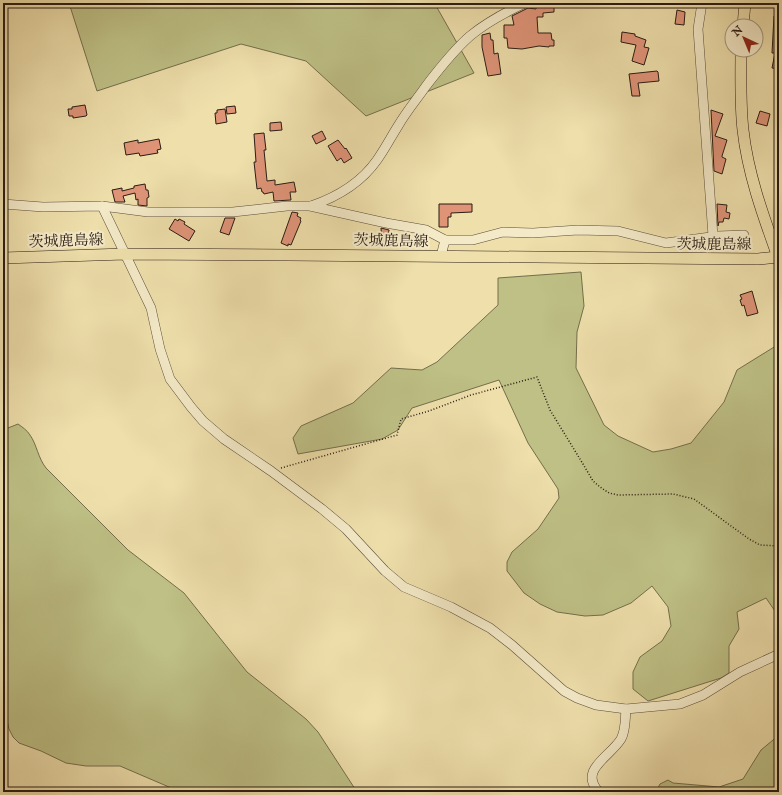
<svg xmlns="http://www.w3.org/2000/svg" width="782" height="795" font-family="'IM FELL English','Noto Serif JP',serif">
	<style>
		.green { fill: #bec085; stroke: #746e4c }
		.building { fill: #df9478; stroke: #2a1b13 }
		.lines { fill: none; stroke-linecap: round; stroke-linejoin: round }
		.minor-casing { stroke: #5b4c39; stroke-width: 10 }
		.major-casing { stroke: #2a1b13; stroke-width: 12 }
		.path { stroke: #2a1b13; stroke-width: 1.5; stroke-dasharray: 1 2; stroke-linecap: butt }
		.minor { stroke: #f4eac8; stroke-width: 9 }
		.major { stroke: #eedfab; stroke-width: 11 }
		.labels { text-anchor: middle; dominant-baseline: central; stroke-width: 4; stroke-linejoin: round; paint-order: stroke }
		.street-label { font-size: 15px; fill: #2a1b13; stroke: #f4eac8 }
	</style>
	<rect width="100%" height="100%" fill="#eedfab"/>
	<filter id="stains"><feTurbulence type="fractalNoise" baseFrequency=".005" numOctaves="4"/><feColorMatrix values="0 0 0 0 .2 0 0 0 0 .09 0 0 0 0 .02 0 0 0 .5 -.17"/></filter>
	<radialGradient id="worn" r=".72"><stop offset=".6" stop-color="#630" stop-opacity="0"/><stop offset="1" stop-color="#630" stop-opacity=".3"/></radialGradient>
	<g class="green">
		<polygon points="69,3 390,3 435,4 474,73 366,116 306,61 241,44 97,91"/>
		<polygon points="581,272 584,306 577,332 576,368 604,425 618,436 653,452 671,449 691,443 724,402 737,370 779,344 779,617 766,598 737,612 739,629 729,646 729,673 721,678 648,701 633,689 633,672 640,657 662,641 671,626 668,607 652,586 631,603 603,615 585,616 557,612 540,604 524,593 507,571 507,562 512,552 538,529 559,498 558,489 528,443 499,380 412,408 398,430 382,439 298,454 293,438 301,426 353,403 391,368 422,370 437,362 498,305 498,278"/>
		<path d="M18 424C22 427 27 430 30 435 37 445 38 458 46 468L128 550 184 593 247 672 306 719 318 732 357 792H193L176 790 120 766H86L66 763 41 751 19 743 13 737 9 729 3 702V430Z"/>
		<polygon points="779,735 779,792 656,792 660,784 668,780 673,783 719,787 743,779 761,750"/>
	</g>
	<g class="building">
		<polygon points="554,4 554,12 543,13 543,17 537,17 538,33 551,33 552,40 554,40 554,46 549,46 549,47 539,46 522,49 508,48 507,38 504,38 504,25 514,25 512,16 528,8 536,9 536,7 545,7 545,5"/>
		<polygon points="677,10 685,12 684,25 675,24"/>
		<polygon points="774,16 779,16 779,69 772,68 775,53 772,53"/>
		<polygon points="622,32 635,34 635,36 646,40 644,47 649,48 644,65 632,61 636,45 621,42"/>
		<polygon points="490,33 491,40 493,40 494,54 498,53 501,74 488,76 482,47 482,35"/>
		<polygon points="657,71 658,72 659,81 638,83 640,96 632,96 629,74"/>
		<polygon points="85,105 87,115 86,116 73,118 73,116 69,116 68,109 72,109 72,107"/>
		<polygon points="235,106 236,113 227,114 226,107"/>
		<polygon points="225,109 227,122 216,124 215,113 217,113 217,110"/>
		<polygon points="711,110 723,114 715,136 727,140 722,156 722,157 726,159 722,174 714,171"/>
		<polygon points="760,111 770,114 767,126 756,123"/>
		<polygon points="281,122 282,130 270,131 270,123"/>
		<polygon points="322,131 326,139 316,144 312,136"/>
		<polygon points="264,133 266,150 264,150 267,181 275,180 275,185 294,182 296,192 290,192 291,200 274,201 273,192 264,194 263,192 262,192 261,188 257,189 254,162 256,162 254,134"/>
		<polygon points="159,139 161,149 157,150 158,153 140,156 139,153 126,155 124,143 138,140 138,143"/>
		<polygon points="338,140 345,149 346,148 352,158 344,163 341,158 337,161 328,146"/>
		<polygon points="145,184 146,190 148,190 149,197 147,198 147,206 138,205 138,199 136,200 135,193 123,196 125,202 115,202 112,190 122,188 122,191 134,188 134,186"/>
		<polygon points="439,204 472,204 472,212 451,213 451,217 448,217 448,227 439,227"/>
		<polygon points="717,204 727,205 726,212 730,213 729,219 724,218 723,222 719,222 718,226"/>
		<polygon points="292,212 298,213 297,216 301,218 300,220 301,221 291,245 288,244 288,246 281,243"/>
		<polygon points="225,218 235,218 229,235 220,232"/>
		<polygon points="175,219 178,221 179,219 185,222 184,224 195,231 189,241 169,229"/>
		<polygon points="381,228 389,230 388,243 382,243"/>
		<polygon points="752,291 758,313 747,316 744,305 742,306 740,300 742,299 740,295"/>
	</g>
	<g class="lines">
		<defs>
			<g id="minor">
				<polyline points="702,3 698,29 713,236"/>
				<polyline points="776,3 779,3"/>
				<polyline points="3,204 43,207 102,206 148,212 233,212 287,206 310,206 386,223 426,230 445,240 441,256"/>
				<polyline points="102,206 151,308 160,349 170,379 191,407 203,421 224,439 271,471 322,509 346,529 385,571 404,587 451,607 490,628 512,645 564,691 577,698 596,705 626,709 680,704 703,695 740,672 779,654"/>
				<path d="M311 206C337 197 361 183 377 160 385 149 391 137 398 126 406 112 417 99 426 86 439 69 454 50 470 36 487 22 506 12 525 3"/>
				<polyline points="445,240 473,240 503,232 533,233 578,230 618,231 666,243 718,236 744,235"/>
				<path d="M599 792C578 770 610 757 621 739 626 730 625 719 626 709"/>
			</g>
			<g id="major">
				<polyline points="743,26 745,3"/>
				<path d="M741 50C741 77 740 103 743 130 748 175 764 218 779 260"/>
				<polyline points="3,258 125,254 289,255 758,259 778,257"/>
			</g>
		</defs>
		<use href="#minor" class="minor-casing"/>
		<use href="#major" class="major-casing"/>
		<polyline class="path" points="281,468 397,435 401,419 429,411 471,395 537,377 550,410 583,464 593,481 600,487 609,493 618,495 673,494 694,499 749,539 760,545 779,546"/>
		<use href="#minor" class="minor"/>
		<use href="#major" class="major"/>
	</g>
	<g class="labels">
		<g class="street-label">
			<text transform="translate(66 241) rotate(-2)">茨城鹿島線</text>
			<text transform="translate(391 241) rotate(1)">茨城鹿島線</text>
			<text x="714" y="244">茨城鹿島線</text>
		</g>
	</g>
	<rect width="782" height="795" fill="none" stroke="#eedfab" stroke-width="16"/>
	<rect x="4" y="4" width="774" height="787" fill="none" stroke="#2a1b13" stroke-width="2"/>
	<rect x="8" y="8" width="766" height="779" fill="none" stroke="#2a1b13"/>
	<g transform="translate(744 38) rotate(316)"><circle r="19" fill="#f4eac8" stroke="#a39780"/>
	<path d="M0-3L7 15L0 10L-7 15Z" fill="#8f2418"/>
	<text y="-6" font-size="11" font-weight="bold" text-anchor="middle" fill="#2a1b13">N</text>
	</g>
	<rect width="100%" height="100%" filter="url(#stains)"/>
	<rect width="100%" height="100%" fill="url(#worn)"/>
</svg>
